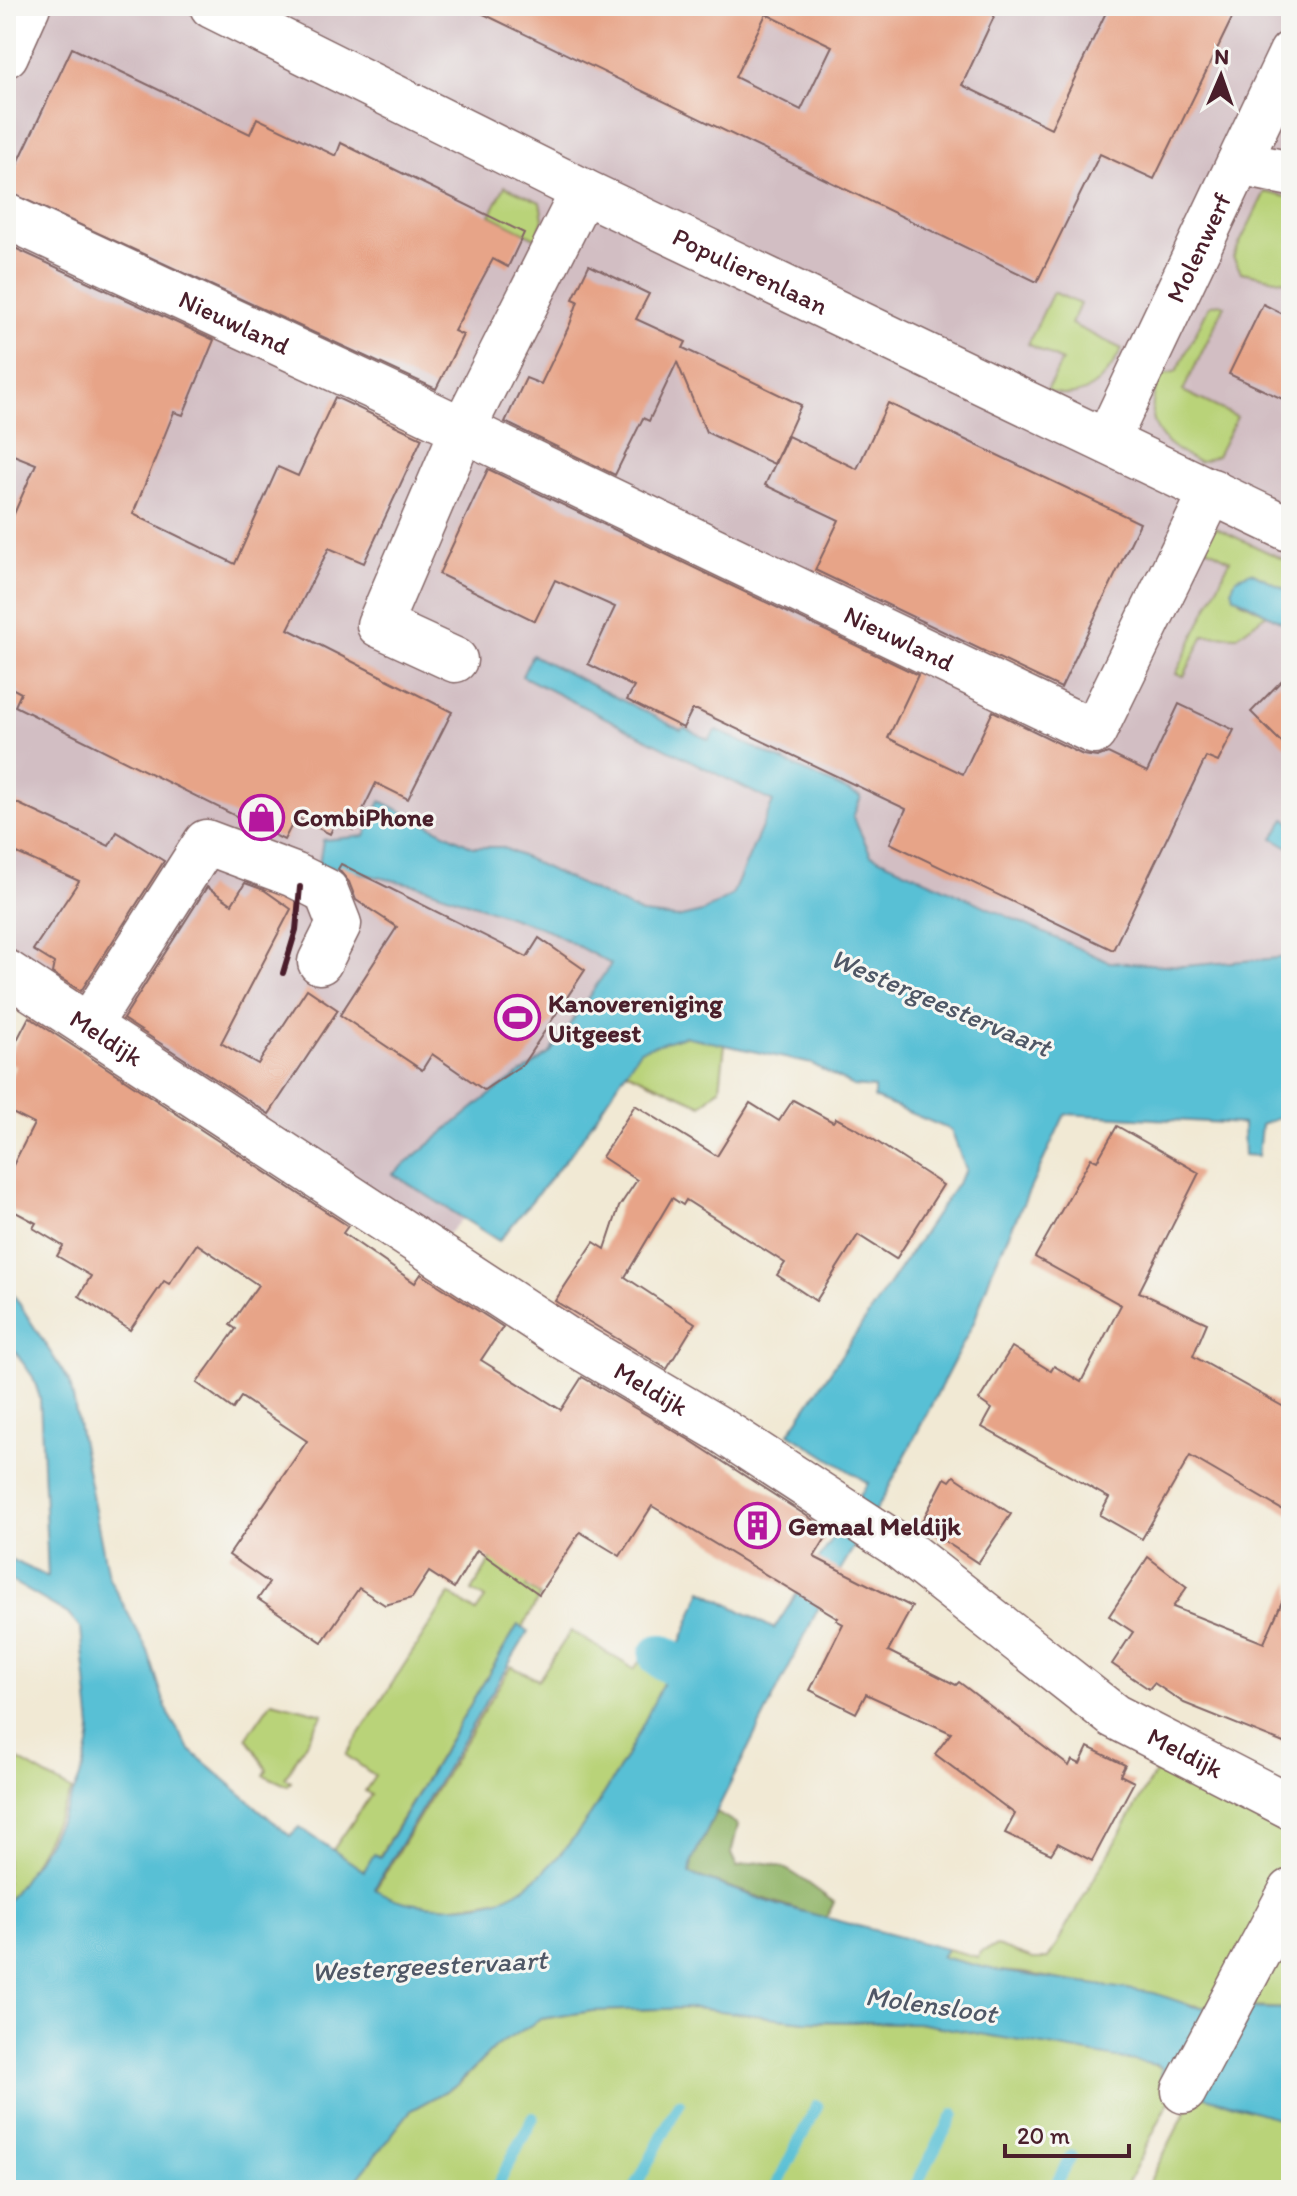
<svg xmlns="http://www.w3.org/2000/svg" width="1297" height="2196" font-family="Itim,sans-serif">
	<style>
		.industrial { fill: #d2bec3 }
		.green { fill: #b9d379; stroke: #827952; stroke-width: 2 }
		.forest { fill: #92b569; stroke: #6e6a4a; stroke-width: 2 }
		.water { fill: #58c0d5; stroke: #517080; stroke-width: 2 }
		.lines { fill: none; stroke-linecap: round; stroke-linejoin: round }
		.stream { stroke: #58c0d5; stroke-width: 12 }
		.canal { stroke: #58c0d5; stroke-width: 44 }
		.building { fill: #e7a488; fill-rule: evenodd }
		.minor-casing { stroke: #846666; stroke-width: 47 }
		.minor { stroke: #fff; stroke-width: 44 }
		.rail { stroke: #4a1f2b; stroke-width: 6 }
		.labels { text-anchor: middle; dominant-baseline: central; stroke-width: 6; stroke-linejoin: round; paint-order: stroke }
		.street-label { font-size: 26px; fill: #4a1f2b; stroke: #f6f6f2 }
		.poi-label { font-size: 26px; font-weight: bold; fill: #4a1f2b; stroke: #f6f6f2; text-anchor: start }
		.water-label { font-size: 28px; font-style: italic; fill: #4f5766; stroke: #f6f6f2 }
	</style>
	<rect width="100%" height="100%" fill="#f6f6f2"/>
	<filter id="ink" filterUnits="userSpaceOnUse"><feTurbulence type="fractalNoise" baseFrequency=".0125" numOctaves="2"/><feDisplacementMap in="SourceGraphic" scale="16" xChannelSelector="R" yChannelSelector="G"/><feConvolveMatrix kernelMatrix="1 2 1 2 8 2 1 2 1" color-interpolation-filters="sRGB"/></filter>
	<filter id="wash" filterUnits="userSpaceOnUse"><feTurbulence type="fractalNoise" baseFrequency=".006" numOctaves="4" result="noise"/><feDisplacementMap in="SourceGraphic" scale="32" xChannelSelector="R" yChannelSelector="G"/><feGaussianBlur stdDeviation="1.8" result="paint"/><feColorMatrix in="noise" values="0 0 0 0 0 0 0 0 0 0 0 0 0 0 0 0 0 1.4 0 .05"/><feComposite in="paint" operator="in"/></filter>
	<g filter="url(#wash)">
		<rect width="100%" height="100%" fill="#f1e9d4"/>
		<polygon class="industrial" points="6,6 1291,6 1291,979 688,977 448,1234 6,968"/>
		<g class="green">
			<polygon points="505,186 540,202 543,219 537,239 490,215"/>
			<polygon points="1265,192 1291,198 1291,282 1241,272 1233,257"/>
			<path d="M1053 292 1080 304 1071 324 1122 349C1106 380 1084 405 1047 390L1062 361 1028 344Z"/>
			<path d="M1219 303 1225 305 1183 391 1237 417 1217 456 1199 462C1157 444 1142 421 1160 376L1177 371 1209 306Z"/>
			<polygon points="1212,526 1291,563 1291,592 1251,572 1240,601 1267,614 1237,636 1204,635 1184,676 1176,674 1230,560 1203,546"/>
			<polygon points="684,1036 725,1044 720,1088 702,1105 626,1071 640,1049"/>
			<polygon points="503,1539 532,1576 526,1587 540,1596 522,1628 518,1625 379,1857 364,1871 333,1850 371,1795 365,1791 375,1776 346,1755 450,1594 476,1612 485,1599 472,1591"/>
			<path d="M571 1631 634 1669 639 1662 668 1673C638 1738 580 1855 517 1892 501 1901 481 1902 463 1905 433 1910 402 1906 375 1890L511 1666 538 1680Z"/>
			<polygon points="272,1701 323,1714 285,1778 291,1782 288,1786 264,1775 267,1770 247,1737"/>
			<polygon points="6,1753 72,1791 26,1877 6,1902"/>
			<polygon points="1162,1760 1291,1826 1291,1871 1208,2008 1025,1973 999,1971 941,1957 946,1949 978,1957 980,1952 997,1946 1033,1959 1048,1959"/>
			<polygon points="1291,1910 1291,2009 1251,2007"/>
			<polygon points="694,2008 805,2021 918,2023 1141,2060 1162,2068 1176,2083 1176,2088 1124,2190 348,2190 411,2110 459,2084 496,2046 541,2019 592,2011"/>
			<polygon points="1197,2090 1291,2122 1291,2190 1145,2190"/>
		</g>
		<path class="forest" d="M717 1812 738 1825 731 1854 737 1867C778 1851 801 1880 834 1902L826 1919 690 1874 692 1860Z"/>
		<g class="water">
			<polygon points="1251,572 1291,592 1291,627 1234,596 1232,588 1236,578"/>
			<path d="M532 655 681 730 683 727 709 740 716 730 861 797 853 817 871 855 1109 962 1184 966 1291 957V1113L1261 1125 1258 1156 1244 1155 1243 1124 1065 1114 993 1268 974 1322 886 1493 823 1599 692 1860 690 1874 778 1905 946 1949 941 1957 999 1971 1154 1993 1195 2007 1291 2009V2122L1206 2097 1176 2083H1160L1162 2068 1157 2065 918 2023 805 2021 694 2008 592 2011 541 2019 496 2046 458 2084 411 2110 348 2190H6V1902C39 1861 89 1782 91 1729L81 1629 68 1614 6 1578V1557L48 1577 40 1398 33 1377 6 1339V1283L70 1383 108 1576 148 1651 168 1714 190 1750 290 1836 299 1827 364 1871 374 1854 380 1857 518 1625 528 1632 378 1882 375 1889C395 1902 415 1905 439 1906 462 1907 495 1904 516 1892 595 1847 670 1673 702 1590L774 1629 868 1483 789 1433 966 1170 951 1130 874 1098V1088L853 1086 812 1064 684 1036 640 1050 576 1147 499 1241 393 1174 487 1097 550 1053 611 964 548 930 421 886 319 865 323 840 365 836 381 801 473 847H502L643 914 677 918 702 912 732 895 773 802 522 676Z"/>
			<polygon points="1285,819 1291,822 1291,848 1273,838"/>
		</g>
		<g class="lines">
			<g class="stream">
				<polyline points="495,2190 533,2118"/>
				<polyline points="634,2190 679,2103"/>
				<polyline points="774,2190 817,2106"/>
				<polyline points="913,2190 954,2114"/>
				<polyline points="1053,2190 1071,2156"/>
			</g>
			<polyline class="canal" points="661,1656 720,1693"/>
		</g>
		<g id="blocks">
			<g class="building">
				<path d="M467 6H999L962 85 1051 128 1109 6H1238L1154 179 1100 154 1037 282ZM766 14 832 46 801 110 735 77Z"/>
				<polygon points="72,48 250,134 257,118 336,156 341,143 524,233 508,267 493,259 454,331 463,335 436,389 9,192 8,184"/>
				<polygon points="6,244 214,340 183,415 174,412 133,514 235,564 278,467 298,476 335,397 422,438 364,563 329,548 288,629 452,712 408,799 376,783 353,830 336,821 330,834 296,817 284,840 15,706 21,693 6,685 6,532 36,464 6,452"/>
				<polygon points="589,265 649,294 636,319 686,342 683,348 801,405 774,464 706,432 677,362 649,421 643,418 615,475 505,422 526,378 541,384 570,324 578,301 573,299"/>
				<polygon points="1263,304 1291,318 1291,403 1229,374"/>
				<polygon points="888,403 1140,523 1061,688 815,570 839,520 765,485 788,436 857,469"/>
				<polygon points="488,469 918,675 888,738 963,774 993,711 1083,755 1097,757 1108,753 1147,772 1179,704 1234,730 1218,762 1206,757 1113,950 890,843 906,809 697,710 692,710 683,728 627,700 634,687 588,664 615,607 555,580 535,621 439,574"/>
				<polygon points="1291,671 1291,752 1251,712"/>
				<polygon points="6,798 109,846 117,832 164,861 81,991 52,973 54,963 33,950 79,881 6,848"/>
				<polygon points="341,864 527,957 539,938 585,970 523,1064 484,1090 432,1054 422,1070 340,1015 397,927 356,900 349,882 338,869"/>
				<polygon points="245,883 264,890 291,909 221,1043 258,1064 307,989 338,1010 269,1114 123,1019 207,887 232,904"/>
				<polygon points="29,1017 348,1226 343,1233 415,1283 421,1274 503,1327 481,1360 561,1410 582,1377 691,1441 830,1531 814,1557 912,1607 888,1651 956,1685 959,1682 1069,1766 1072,1760 1080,1764 1088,1747 1125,1765 1120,1775 1134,1782 1092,1861 1058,1843 1051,1854 1005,1833 1015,1814 935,1754 951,1733 866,1694 856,1713 810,1690 843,1624 836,1620 838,1618 652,1506 620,1556 580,1532 539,1594 477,1550 454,1588 429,1572 412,1598 385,1605 359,1588 322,1642 258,1599 269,1583 229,1555 307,1441 241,1397 233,1409 197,1383 236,1329 230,1325 258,1285 197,1244 169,1284 164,1281 130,1330 79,1296 91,1276 57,1256 63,1246 33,1228 36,1223 6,1207 6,1179 34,1124 6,1110 6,1086 16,1066 6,1061"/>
				<polygon points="793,1100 833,1122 836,1118 859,1130 943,1185 896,1259 858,1235 816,1301 777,1275 785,1263 686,1200 683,1205 672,1198 625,1277 695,1323 667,1369 555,1301 594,1242 605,1249 619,1207 637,1180 602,1157 635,1105 717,1156 750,1103 779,1121"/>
				<polygon points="1117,1126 1199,1173 1139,1292 1207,1323 1193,1356 1291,1411 1291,1515 1190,1456 1142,1539 1100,1515 1109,1498 982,1427 992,1409 979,1400 1012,1347 1051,1371 1054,1366 1081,1382 1121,1305 1035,1257 1091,1158 1097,1161"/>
				<polygon points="954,1476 1011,1514 978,1563 920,1525 945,1478 950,1481"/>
				<polygon points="1148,1557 1187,1587 1173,1607 1264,1643 1291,1581 1291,1746 1184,1703 1154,1683 1149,1689 1112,1664 1133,1632 1109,1616"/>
			</g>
		</g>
	</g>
	<g filter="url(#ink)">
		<use href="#blocks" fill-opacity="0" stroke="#846666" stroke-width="2"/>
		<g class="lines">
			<defs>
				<g id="minor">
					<path id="s1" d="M212 6 583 191 1291 530"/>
					<polyline points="6,55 28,6"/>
					<polyline points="1239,163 1291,174"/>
					<path id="s2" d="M6 216 410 404 1094 732 1212 491"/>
					<path id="s3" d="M1107 441 1291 53"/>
					<polyline points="455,660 379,625 462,431 583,191"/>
					<path id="s4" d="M6 972 565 1338 721 1430 896 1544 1114 1716 1291 1807"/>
					<polyline points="89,1025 206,842 294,875 326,891 339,924 320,962"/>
					<polyline points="1184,2091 1291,1891"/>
				</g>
			</defs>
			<use href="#minor" class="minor-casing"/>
			<use href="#minor" class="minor"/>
			<polyline class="rail" points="283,973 296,930 300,887"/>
		</g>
	</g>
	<defs>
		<symbol id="shop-ring" viewBox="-11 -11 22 22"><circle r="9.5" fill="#f6f6f2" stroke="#b5179e" stroke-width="1.5"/><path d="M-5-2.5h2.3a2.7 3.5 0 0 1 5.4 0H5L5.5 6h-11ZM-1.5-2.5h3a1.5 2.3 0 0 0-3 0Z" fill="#b5179e"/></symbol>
		<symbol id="stadium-ring" viewBox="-11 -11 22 22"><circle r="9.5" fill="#f6f6f2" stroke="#b5179e" stroke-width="1.5"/><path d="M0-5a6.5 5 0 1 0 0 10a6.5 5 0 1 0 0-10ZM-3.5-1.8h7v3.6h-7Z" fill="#b5179e"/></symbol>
		<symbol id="building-ring" viewBox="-11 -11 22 22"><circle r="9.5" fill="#f6f6f2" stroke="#b5179e" stroke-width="1.5"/><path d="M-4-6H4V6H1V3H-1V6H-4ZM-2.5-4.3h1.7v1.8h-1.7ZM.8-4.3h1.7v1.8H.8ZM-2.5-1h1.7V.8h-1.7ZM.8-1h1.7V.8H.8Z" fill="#b5179e"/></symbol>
	</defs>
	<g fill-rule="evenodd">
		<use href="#shop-ring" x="236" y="792" width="51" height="51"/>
		<use href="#stadium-ring" x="492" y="992" width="51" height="51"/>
		<use href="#building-ring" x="732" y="1500" width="51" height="51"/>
	</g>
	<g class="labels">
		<g class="street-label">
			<text stroke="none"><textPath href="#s3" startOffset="214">Molenwerf</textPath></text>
			<text stroke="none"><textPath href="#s1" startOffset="600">Populierenlaan</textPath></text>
			<text stroke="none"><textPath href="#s2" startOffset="252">Nieuwland</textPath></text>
			<text stroke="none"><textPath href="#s2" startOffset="988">Nieuwland</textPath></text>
			<text stroke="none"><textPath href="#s4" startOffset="120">Meldijk</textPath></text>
			<text stroke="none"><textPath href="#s4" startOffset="768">Meldijk</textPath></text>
			<text stroke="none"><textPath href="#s4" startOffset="1416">Meldijk</textPath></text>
		</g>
		<g class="poi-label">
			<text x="293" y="817">CombiPhone</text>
			<text x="548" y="1003">Kanovereniging<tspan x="548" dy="30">Uitgeest</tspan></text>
			<text x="788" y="1526">Gemaal Meldijk</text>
		</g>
		<g class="water-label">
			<text transform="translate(941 1002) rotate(23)">Westergeestervaart</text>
			<text transform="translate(429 1965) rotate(-3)">Westergeestervaart</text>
			<text transform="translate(931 2004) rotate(8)">Molensloot</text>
		</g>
	</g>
	<rect width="1297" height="2196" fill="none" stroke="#f6f6f2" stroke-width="32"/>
	<g transform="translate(1221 76) rotate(2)" stroke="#f6f6f2" stroke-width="6" paint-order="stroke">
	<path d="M0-6L14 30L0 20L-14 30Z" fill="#4a1f2b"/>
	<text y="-12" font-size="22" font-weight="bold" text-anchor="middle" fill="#4a1f2b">N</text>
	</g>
	<path d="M1005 2144v12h124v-12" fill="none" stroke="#4a1f2b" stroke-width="4"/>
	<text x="1017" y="2144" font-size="24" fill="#4a1f2b" stroke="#f6f6f2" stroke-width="6" paint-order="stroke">20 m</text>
</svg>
